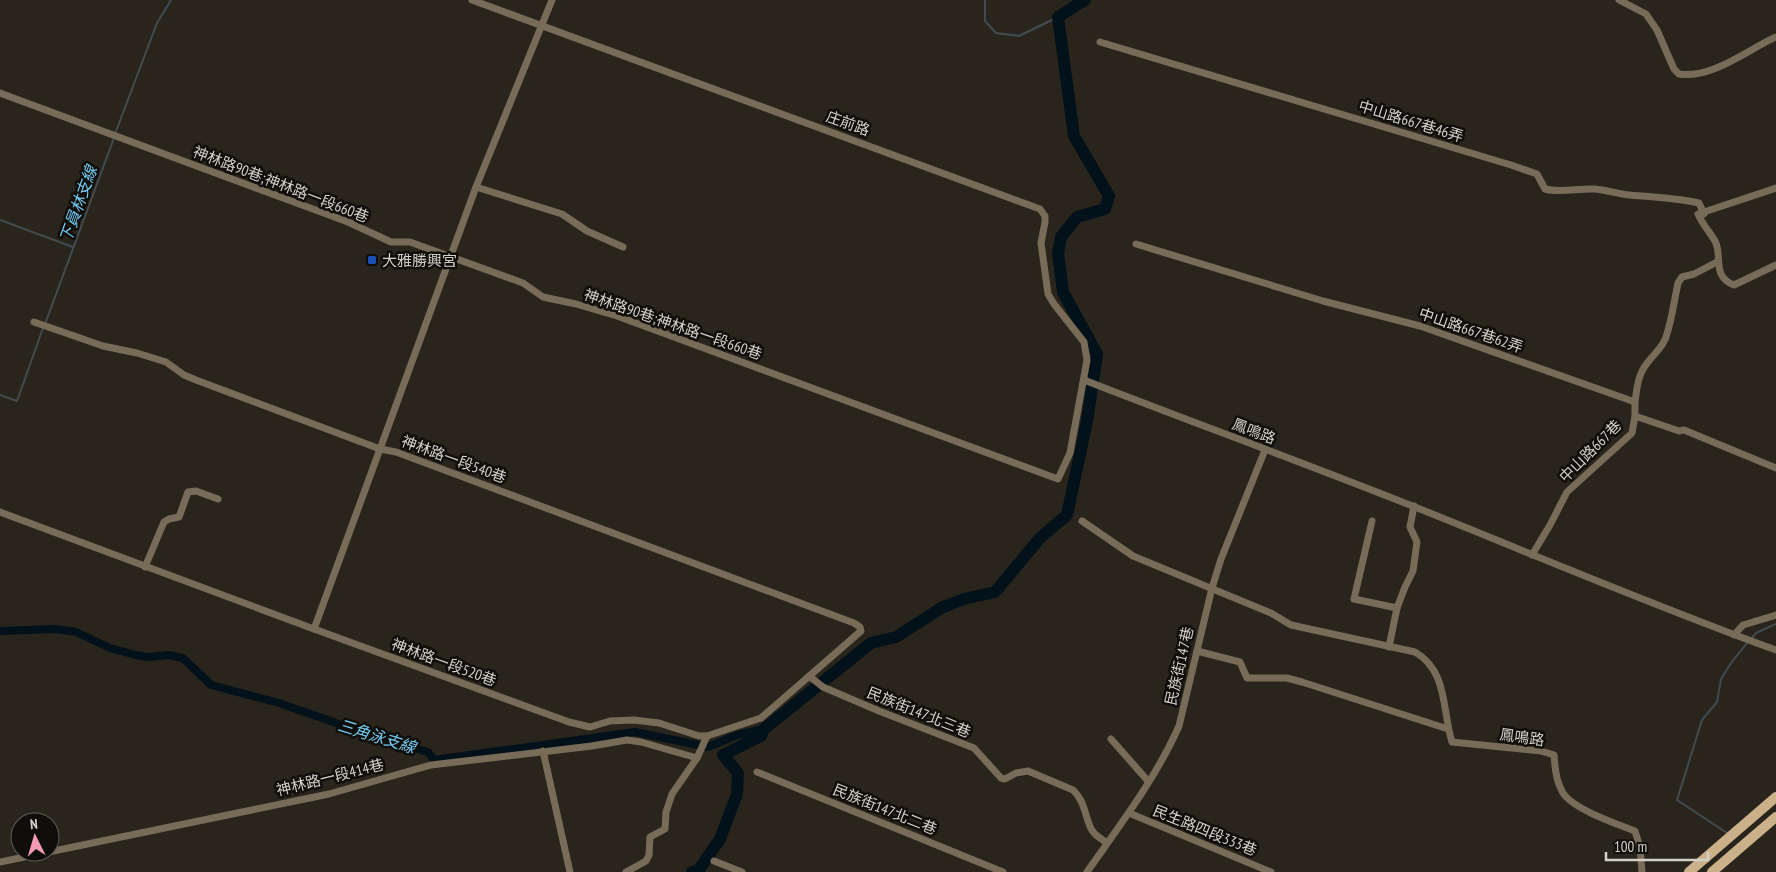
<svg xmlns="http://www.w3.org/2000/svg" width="1776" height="872" font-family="'PT Sans Narrow','Noto Sans TC',sans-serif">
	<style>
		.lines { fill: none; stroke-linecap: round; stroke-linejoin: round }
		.stream { stroke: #424b4f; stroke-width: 2 }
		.canal { stroke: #03121a; stroke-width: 8 }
		.river { stroke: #03121a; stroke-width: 12 }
		.minor { stroke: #786b58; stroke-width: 7 }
		.primary { stroke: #cbb18a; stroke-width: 10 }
		.transit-dot { fill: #1a4fb4; stroke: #100e0a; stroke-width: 2 }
		.labels { text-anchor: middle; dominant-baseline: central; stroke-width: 5; stroke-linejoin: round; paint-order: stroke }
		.street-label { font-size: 15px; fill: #d4d1cb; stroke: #100e0a }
		.poi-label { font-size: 15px; fill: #d4d1cb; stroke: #100e0a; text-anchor: start }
		.water-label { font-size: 16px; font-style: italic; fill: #75cbf3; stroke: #100e0a }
	</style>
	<rect width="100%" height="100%" fill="#29251c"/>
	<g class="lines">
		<g class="stream">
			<polyline points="985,0 985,21 996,33 1019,36 1058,17"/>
			<polyline points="115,134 157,23 171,0"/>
			<polyline points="0,220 73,247"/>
			<polyline points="45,324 114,138"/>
			<polyline points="0,395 17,401 43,328"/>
			<polyline points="1751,639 1756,633 1776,624"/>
			<polyline points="1727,833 1677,800 1702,720 1717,702 1721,679 1731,663 1747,643"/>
		</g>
		<polyline class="canal" points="0,631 55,629 76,632 110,648 136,655 148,657 168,655 183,658 211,685 279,703 385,740 428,752 434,760 635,732 708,747 737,735 764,729"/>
		<polyline class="river" points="692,872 698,871 720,839 737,794 738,773 723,755 761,736 764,729 871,643 896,637 943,607 964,599 995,592 1040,538 1067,515 1087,421 1097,354 1063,292 1058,253 1061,237 1077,217 1105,209 1109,196 1074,136 1058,17 1085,0"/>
		<g class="minor">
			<path d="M1619 0 1646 14 1657 30 1674 69 1679 74C1712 79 1747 50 1776 37"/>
			<path d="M1100 42 1511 165 1537 174 1545 189C1561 193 1578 188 1595 189 1607 190 1618 194 1629 195 1653 197 1676 198 1699 203L1704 214"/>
			<polyline points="0,93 348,222 391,242 410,242 523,283 543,297 576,304 617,316 1058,479 1070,453 1087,360 1084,342 1054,304 1048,294 1041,243 1045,222 1045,216 1040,209 472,0"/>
			<polyline points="476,187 562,214 587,231 623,247"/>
			<path d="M1776 188 1698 214C1702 224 1710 232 1715 241 1723 256 1711 276 1734 285L1776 265"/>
			<polyline points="1136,244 1323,301 1420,326 1635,402 1635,416 1679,431 1684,430 1776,468"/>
			<path d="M1084 380C1194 423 1305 463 1415 507 1535 555 1654 606 1776 650"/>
			<path d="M1635 402C1637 387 1638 374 1648 362 1654 354 1663 347 1666 337 1672 320 1674 301 1678 283L1682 277 1694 274 1717 262"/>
			<polyline points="0,512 314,629 569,722 590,727 610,721 634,720 659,723 699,736 707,736 761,718 861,631 860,627 854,623 396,452 380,449 196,380 184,375 166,362 137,353 103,346 34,322"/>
			<path d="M1082 521 1133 556 1271 613 1291 625 1415 652C1448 671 1442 710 1452 742L1541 751 1554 755C1555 768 1556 781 1563 793 1573 809 1617 824 1635 831L1640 847 1642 872"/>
			<polyline points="1372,521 1354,599 1397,608"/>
			<polyline points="1532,555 1550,525 1567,492 1632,433 1635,416"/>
			<polyline points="145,567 164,522 169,519 179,517 188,492 196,491 218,499"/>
			<polyline points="314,629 476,187 552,0"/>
			<polyline points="1734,635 1743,625 1776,615"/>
			<polyline points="1389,647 1397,608 1405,587 1413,571 1417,542 1410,527 1414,506"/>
			<polyline points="1197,651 1240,662 1247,678 1287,678 1302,682 1448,729"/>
			<path d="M809 676 823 687 879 711 974 748 1001 778 1005 779 1016 773 1028 771 1073 790C1087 803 1085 823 1094 833 1098 837 1103 840 1107 843"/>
			<polyline points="1111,739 1148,781"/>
			<polyline points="543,751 570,872"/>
			<polyline points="757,772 1003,872"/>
			<polyline points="1129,813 1271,872"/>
			<polyline points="714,861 742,872"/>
			<polyline points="0,862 329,794 431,765 592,746 627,740 641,742 697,758"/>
			<polyline points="626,872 646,861 649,855 650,837 665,829 666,812 672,794 697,758 707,736"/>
			<path d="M1087 872C1120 825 1156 778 1179 726L1212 588 1221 559 1265 450"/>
		</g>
		<g class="primary">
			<polyline points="1689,872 1776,797"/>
			<polyline points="1712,872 1776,817"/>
		</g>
	</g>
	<rect class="transit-dot" x="367" y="255" width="10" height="10" rx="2.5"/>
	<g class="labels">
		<g class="street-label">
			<text transform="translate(1411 121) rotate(17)">中山路667巷46弄</text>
			<text transform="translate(848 123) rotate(20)">庄前路</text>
			<text transform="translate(281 184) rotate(21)">神林路90巷;神林路一段660巷</text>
			<text transform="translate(673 324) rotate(19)">神林路90巷;神林路一段660巷</text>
			<text transform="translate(1471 330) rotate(19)">中山路667巷62弄</text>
			<text transform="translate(1254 431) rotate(21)">鳳鳴路</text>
			<text transform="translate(1590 451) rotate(-45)">中山路667巷</text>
			<text transform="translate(454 459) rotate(20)">神林路一段540巷</text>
			<text transform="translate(444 662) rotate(20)">神林路一段520巷</text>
			<text transform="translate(1179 666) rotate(-77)">民族街147巷</text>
			<text transform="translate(919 712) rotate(22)">民族街147北三巷</text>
			<text transform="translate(1522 737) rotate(8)">鳳鳴路</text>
			<text transform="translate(330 777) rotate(-14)">神林路一段414巷</text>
			<text transform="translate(885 809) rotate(22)">民族街147北二巷</text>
			<text transform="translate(1205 830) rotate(22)">民生路四段333巷</text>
		</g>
		<g class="poi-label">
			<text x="382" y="260">大雅勝興宮</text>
		</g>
		<g class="water-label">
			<text transform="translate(78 204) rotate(-70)">下員林支線</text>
			<text transform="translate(377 736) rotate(17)">三角泳支線</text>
		</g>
	</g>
	<g transform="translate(35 837) rotate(355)"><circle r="24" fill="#100e0a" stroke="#5e5c57"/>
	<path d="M0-4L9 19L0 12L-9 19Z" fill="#f19ab2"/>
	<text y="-8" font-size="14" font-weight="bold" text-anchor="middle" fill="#d4d1cb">N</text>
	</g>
	<path d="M1606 852v8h102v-8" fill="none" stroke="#d4d1cb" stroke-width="2.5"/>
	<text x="1614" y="852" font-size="15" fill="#d4d1cb" stroke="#100e0a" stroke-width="4" paint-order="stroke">100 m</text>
</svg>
